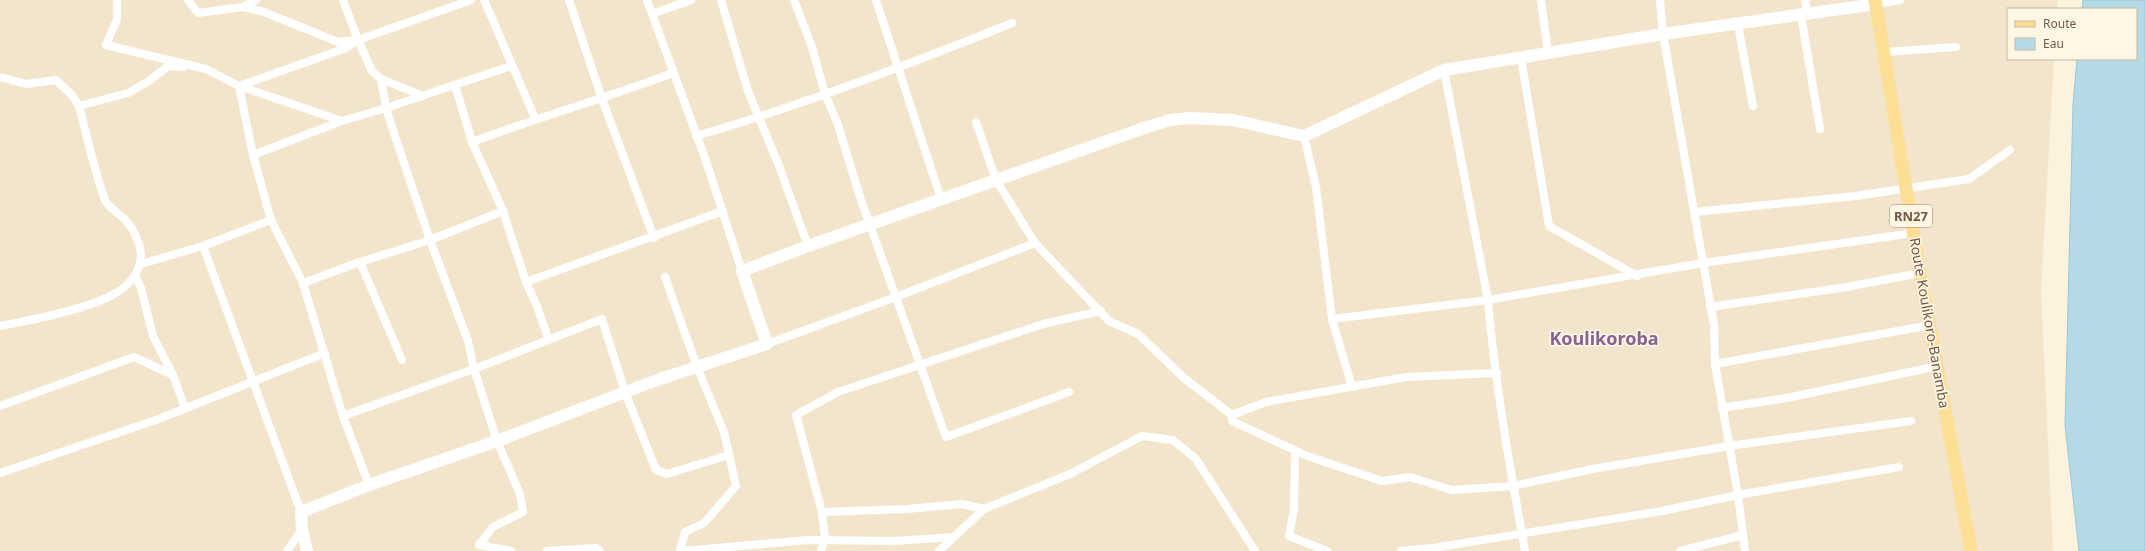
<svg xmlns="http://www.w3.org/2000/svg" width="2145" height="551" font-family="'Noto Sans',sans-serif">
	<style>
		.residential { fill: #f3e5cc }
		.water { fill: #b3dae5; stroke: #99c8d7 }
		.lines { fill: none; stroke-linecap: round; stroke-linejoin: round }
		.street { stroke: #fff; stroke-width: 8 }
		.secondary { stroke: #fff; stroke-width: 12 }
		.primary { stroke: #fcde95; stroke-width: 13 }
		.labels { text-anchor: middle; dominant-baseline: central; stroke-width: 3.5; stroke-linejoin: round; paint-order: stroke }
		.shield { fill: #fff6e4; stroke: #9c8875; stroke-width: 1 }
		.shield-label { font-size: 13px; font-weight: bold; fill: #715946 }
		.street-label { font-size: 14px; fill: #715946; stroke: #fff6e4 }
		.district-label { font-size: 18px; font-weight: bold; fill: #886295; stroke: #fff6e4 }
	</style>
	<rect width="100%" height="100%" fill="#fcf3de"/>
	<polygon class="residential" points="0,0 2058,0 2057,9 2008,9 2008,59 2054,59 2041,290 2053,551 0,551"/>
	<polygon class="water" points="2083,0 2145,0 2145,551 2079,551 2065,425 2073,104 2077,59 2136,59 2136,9 2082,9"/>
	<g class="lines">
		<g class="street">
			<polyline points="117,0 117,19 106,45 206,69 239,86 342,121"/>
			<polyline points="188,0 198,13 243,7 256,0"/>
			<polyline points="343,0 358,40 471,0"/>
			<polyline points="484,0 535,118"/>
			<polyline points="569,0 602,99 654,238"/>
			<polyline points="647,0 705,158 742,271"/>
			<polyline points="721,0 748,91 779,166 808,246"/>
			<polyline points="794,0 812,47 825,94 837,122 861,200 946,437 1069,392"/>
			<polyline points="876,0 941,199"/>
			<polyline points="1541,0 1548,53"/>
			<polyline points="1660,0 1663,34 1714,325 1715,364 1738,495 1745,551"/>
			<polyline points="1805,0 1808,14"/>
			<polyline points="1876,4 1900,0"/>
			<polyline points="243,7 264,12 338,42 358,40 372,71 381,79 386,108 396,139 430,240 468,341 474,369 497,441 520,494 523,512 493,527 479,545 511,551"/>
			<polyline points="652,14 691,0"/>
			<polyline points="1801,15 1820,129"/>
			<polyline points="1738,25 1753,106"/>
			<polyline points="356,41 346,48 239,86 253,155 271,220 303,283 343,416 369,485"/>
			<polyline points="1885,52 1956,47"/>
			<polyline points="1521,58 1549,226 1637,276"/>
			<path d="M1444 70 1488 300C1495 384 1510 468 1525 551"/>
			<polyline points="0,77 26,84 56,80 72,95 79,106 128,93 149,81 168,66 183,67"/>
			<polyline points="381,79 423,96"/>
			<polyline points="455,85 472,142 503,211 526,282 537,306 548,338"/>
			<polyline points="976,122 996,180 1035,243 1109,321 1138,334 1184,378 1232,415 1232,421 1307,456 1382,481 1410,477 1452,490 1513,486 1593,469 1729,446 1911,421"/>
			<path d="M696 136C803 105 908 65 1012 23"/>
			<polyline points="1304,136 1316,187 1332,319 1352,387"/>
			<path d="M472 142C539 117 606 98 673 73"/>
			<polyline points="253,155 342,121 386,108 511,66"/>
			<polyline points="1695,212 1856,196 1969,179 2010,150"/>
			<polyline points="203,246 301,512"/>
			<polyline points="360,262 402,360"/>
			<polyline points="141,264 203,246 271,220"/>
			<polyline points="135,275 141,288 153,336 173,375"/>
			<polyline points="665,277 697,367 724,432 736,486 704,523 685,532 680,551"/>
			<polyline points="526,282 723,211"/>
			<polyline points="303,283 360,262 430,240 503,211"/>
			<polyline points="1710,307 1847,287 1920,273"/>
			<polyline points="1332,319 1488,300 1703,263 1914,233"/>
			<path d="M0 326C32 320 89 309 116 293 132 284 144 266 140 248 137 237 131 224 122 217 117 212 108 207 105 200 94 170 87 137 79 106"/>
			<polyline points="767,344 896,297 1035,243"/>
			<polyline points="1715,364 1931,325"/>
			<polyline points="0,406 134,357 173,375 185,408"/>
			<polyline points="1722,408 1792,397 1938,366"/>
			<polyline points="1232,415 1266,402 1406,377 1497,373"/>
			<polyline points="343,416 474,369 602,319 625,392 656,470 667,474 729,455"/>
			<polyline points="1295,450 1294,509 1289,536 1327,551"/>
			<polyline points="0,473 156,420 325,353"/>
			<polyline points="984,509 962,504 907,509 822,512 796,415 838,392 1043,324 1101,311"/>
			<polyline points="287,551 302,529"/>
			<polyline points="547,551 596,548 600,551"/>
			<polyline points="683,551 808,540 895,541 953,537"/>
			<polyline points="821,551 825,539 822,512"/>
			<polyline points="939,551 984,509 1070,474 1142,436 1173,440 1196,459 1255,551"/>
			<polyline points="1401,551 1433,548 1662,511 1738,495 1899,467"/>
			<polyline points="1680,551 1743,535"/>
		</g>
		<polyline class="secondary" points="307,551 302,529 301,512 369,485 497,441 657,380 767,344 742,271 808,246 1147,127 1170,120 1190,118 1233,120 1304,136 1444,70 1663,34 1876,4"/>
		<polyline class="primary" points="1875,0 1920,273 1971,551"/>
	</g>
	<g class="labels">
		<rect class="shield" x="1890" y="205" width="42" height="22" rx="3"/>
		<g class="shield-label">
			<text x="1911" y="216">RN27</text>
		</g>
		<g class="street-label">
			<text transform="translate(1930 323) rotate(80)">Route Koulikoro-Banamba</text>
		</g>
		<g class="district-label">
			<text x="1604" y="338">Koulikoroba</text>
		</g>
	</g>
	<rect x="2007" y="8" width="130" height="52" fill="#fff6e4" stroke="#c6b7a5"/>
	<rect x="2015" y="21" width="20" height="6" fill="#fcde95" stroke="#c6b7a5"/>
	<text x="2043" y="28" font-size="12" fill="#715946">Route</text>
	<rect x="2015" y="38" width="20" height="12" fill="#b3dae5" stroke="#c6b7a5"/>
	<text x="2043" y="48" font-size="12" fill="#715946">Eau</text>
</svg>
